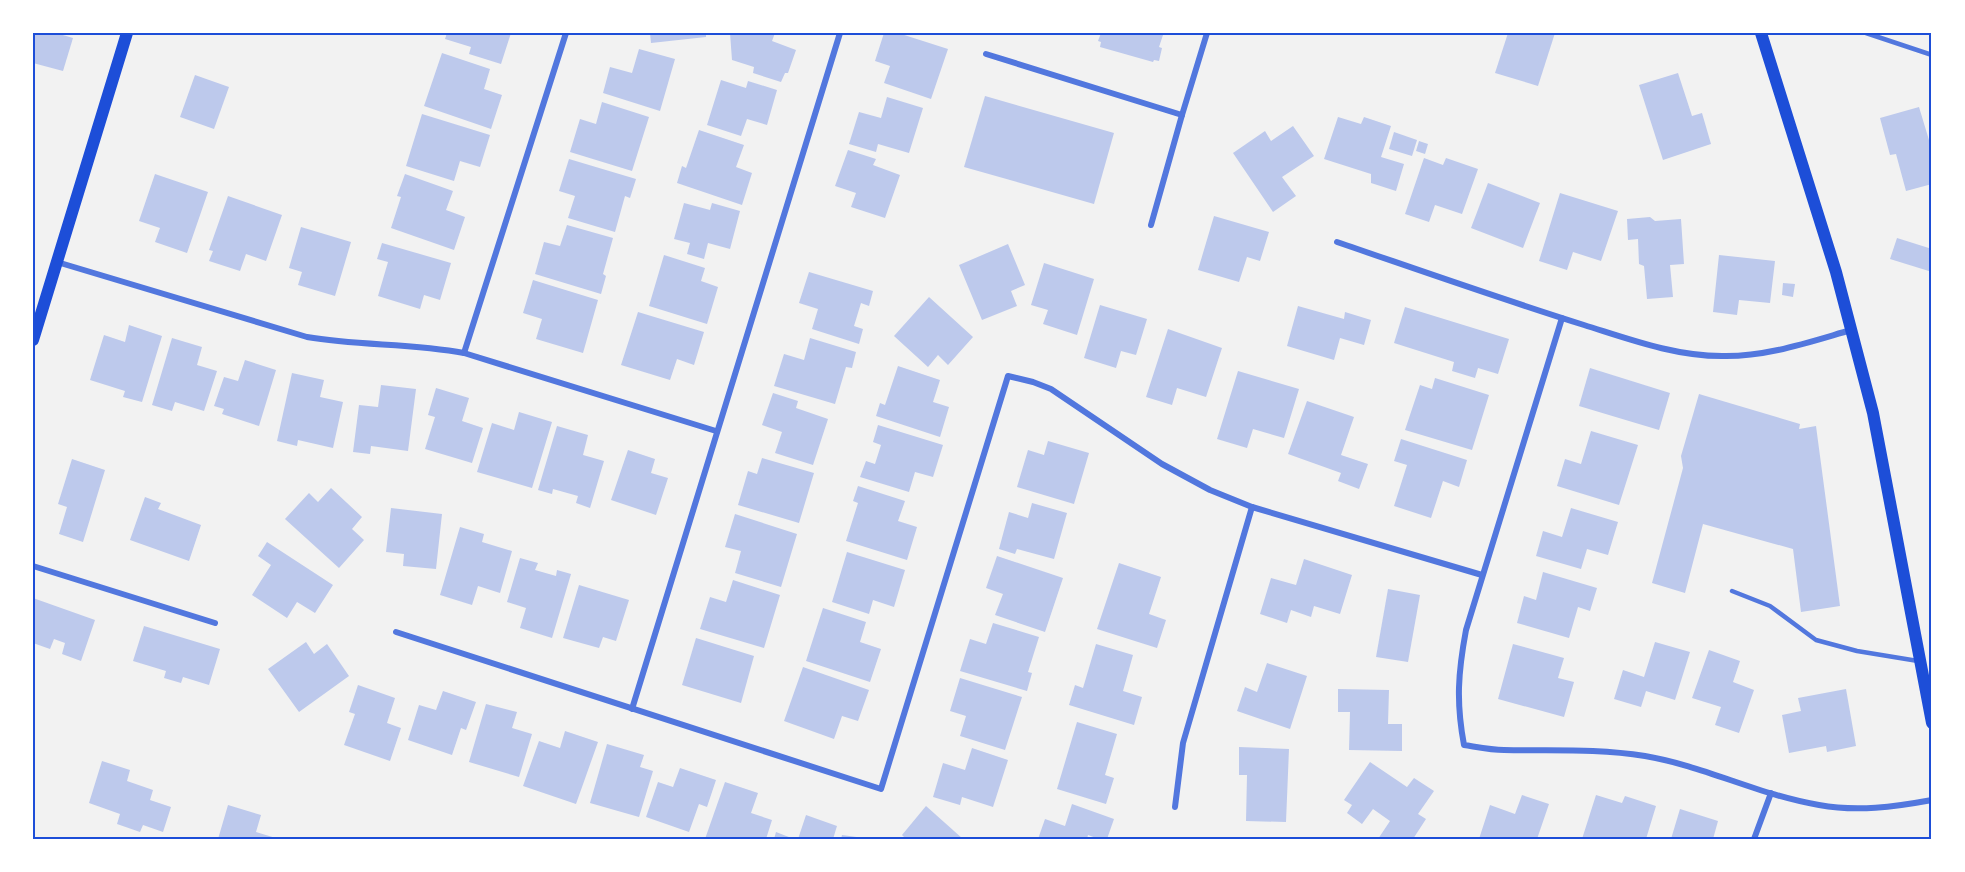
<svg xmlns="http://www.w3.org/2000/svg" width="1965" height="872" font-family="Cabin,sans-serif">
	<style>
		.building { fill: #bdc9ec }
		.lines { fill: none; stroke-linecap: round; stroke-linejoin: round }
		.service { stroke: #5277de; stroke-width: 4.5 }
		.minor { stroke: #5277de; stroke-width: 6 }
		.secondary { stroke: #1d4ed8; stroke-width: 12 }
		.neatline { fill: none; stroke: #1d4ed8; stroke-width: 2 }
	</style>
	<rect width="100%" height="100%" fill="#f2f2f2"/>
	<g class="building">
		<polygon points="33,33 56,33 73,38 63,71 33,63"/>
		<polygon points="447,33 511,33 501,64 469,54 471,47 445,39"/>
		<polygon points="650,33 706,33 706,37 651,43"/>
		<polygon points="730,33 775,33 772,41 796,50 788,73 785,73 781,82 753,73 754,67 732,60"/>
		<polygon points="884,33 898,33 948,49 931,99 884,83 890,66 875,61"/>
		<polygon points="1101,33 1155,33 1163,35 1159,47 1162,48 1159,61 1154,60 1153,62 1100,47 1101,42 1098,41"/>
		<polygon points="1508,33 1555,33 1538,86 1495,73"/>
		<polygon points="639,49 675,59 660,111 603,93 610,67 632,73"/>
		<polygon points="442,53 490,69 484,89 502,95 491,129 424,106"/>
		<polygon points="1678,73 1692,116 1702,113 1711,144 1663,160 1639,85"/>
		<polygon points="195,75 229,87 214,129 180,117"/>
		<polygon points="721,80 746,88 748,81 777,90 767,125 747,119 741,136 707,125"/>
		<polygon points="985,96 1114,133 1094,204 964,167"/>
		<polygon points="887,97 923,108 909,153 878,144 876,152 849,144 859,112 881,118"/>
		<polygon points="602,102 649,117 632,171 570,152 580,119 596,124"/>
		<polygon points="1919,107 1932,150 1932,184 1906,191 1896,154 1890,155 1880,118"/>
		<polygon points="422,114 490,135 480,167 460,161 454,181 406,166"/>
		<polygon points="1338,117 1361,124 1364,117 1391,126 1381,157 1404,164 1396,191 1371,183 1371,174 1324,159"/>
		<polygon points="1293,126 1314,156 1282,177 1296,196 1273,212 1233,153 1265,131 1271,141"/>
		<polygon points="699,130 744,145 736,167 752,173 742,205 677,183 682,166 686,168"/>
		<polygon points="1394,132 1417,140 1412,156 1389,149"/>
		<polygon points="1419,141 1428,144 1425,154 1416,151"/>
		<polygon points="848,150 876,159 873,165 900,175 885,218 851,207 856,193 835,186"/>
		<polygon points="1424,158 1443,165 1446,158 1478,169 1462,214 1435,205 1429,222 1405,214"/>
		<polygon points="569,159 636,179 630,198 625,196 615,232 568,218 575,196 559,191"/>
		<polygon points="155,174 208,192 187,253 155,242 160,228 139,221"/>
		<polygon points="405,174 453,191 446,210 465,217 454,250 391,228 401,197 397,196"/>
		<polygon points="1488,183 1540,203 1523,248 1471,228"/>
		<polygon points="1560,193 1618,211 1601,261 1573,252 1567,270 1539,261"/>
		<polygon points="228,196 282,215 266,261 246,254 240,271 209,261 213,251 209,250"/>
		<polygon points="684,203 710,210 712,203 740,211 730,249 708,243 704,259 687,254 690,243 674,239"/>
		<polygon points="1214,216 1269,232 1260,261 1247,257 1239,282 1198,270"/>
		<polygon points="1650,217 1655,221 1681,219 1684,264 1670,265 1673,297 1647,299 1644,266 1639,264 1638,239 1628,240 1627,219"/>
		<polygon points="567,225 613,238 603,274 606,276 601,294 535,274 544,242 560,246"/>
		<polygon points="301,227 351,242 335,296 298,285 302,272 289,268"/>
		<polygon points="1897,238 1932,249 1932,272 1890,259"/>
		<polygon points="382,243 451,263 440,300 424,295 420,309 378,296 388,262 377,259"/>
		<polygon points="1008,244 1025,285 1011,291 1017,306 982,320 959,265"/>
		<polygon points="664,255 705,268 701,281 718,287 707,324 649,306"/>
		<polygon points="1719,255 1775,261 1770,303 1739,300 1737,315 1713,312"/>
		<polygon points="1044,263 1094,279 1077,335 1043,324 1048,310 1031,305"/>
		<polygon points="809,272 873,291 869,306 861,303 854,326 863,329 859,344 812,329 818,309 799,303"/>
		<polygon points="533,280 598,300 583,353 536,339 542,319 523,313"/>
		<polygon points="1783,283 1795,284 1793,297 1782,295"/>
		<polygon points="929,297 973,337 948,365 938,355 928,367 894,336"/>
		<polygon points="1100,305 1147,319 1136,355 1121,351 1116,368 1084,358"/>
		<polygon points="1298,306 1344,319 1345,312 1371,320 1364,345 1340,338 1334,360 1287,346"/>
		<polygon points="1405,307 1509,339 1498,374 1478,368 1475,378 1452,371 1454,362 1394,343"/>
		<polygon points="638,312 704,332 694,365 677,359 670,380 621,365"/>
		<polygon points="129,325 162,336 142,402 123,397 125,391 90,380 104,335 125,342"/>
		<polygon points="1168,329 1222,348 1206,397 1177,388 1172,405 1146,397"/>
		<polygon points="172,338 202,347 197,365 217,371 204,411 175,402 172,411 152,405"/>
		<polygon points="810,338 856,352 852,368 846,367 835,404 774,386 784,354 804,360"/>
		<polygon points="245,360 276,370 259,426 222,414 224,409 214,406 224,377 238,381"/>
		<polygon points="898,366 940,380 933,402 949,407 940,437 876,416 880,403 885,405"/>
		<polygon points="1590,368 1670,393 1659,430 1579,406"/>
		<polygon points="1238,371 1299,389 1284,438 1253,429 1247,448 1217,439"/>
		<polygon points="292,373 324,380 320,397 343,402 333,448 298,440 297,446 277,441"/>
		<polygon points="1435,378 1489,395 1472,450 1405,430 1420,385 1432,389"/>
		<polygon points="381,385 416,389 408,451 371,446 370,454 353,452 359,405 378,407"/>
		<polygon points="436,388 469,398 462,421 483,428 472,463 425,449 435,417 428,415"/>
		<polygon points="773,393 798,401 796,408 828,419 813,465 775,453 782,432 762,425"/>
		<polygon points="1699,394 1800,424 1799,429 1816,426 1840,606 1801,612 1793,549 1703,524 1685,593 1652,583 1683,468 1681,456"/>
		<polygon points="1307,401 1354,417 1341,455 1368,464 1359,489 1338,481 1341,473 1288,454"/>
		<polygon points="519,412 552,422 532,488 477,472 492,423 514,430"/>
		<polygon points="878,425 943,445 933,477 915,472 909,492 860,477 866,461 875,464 881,445 873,442"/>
		<polygon points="557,426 588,435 583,455 604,461 590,508 576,503 578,496 553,489 552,494 538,490"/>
		<polygon points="1591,431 1638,445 1619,505 1557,486 1565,459 1581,464"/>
		<polygon points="1401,439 1467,460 1459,487 1443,481 1431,518 1394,506 1407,465 1394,461"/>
		<polygon points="1048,441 1089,453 1074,504 1017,487 1028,450 1044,455"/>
		<polygon points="628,450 655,459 651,473 668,478 656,515 611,500"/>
		<polygon points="762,458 814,473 799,523 738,505 748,471 757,474"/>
		<polygon points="72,459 105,470 83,542 59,534 67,507 58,504"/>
		<polygon points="858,486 905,501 898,521 917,527 907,560 846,541 858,503 853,501"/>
		<polygon points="331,488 362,517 352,529 364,540 339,568 285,519 309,493 318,502"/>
		<polygon points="145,497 161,503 158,509 201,525 189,561 130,540"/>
		<polygon points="1032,503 1067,513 1054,559 1017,549 1015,554 999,549 1009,512 1028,518"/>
		<polygon points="391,508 442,514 436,569 403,566 404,554 386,552"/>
		<polygon points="1571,508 1618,522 1608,555 1587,549 1581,569 1536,556 1543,531 1562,537"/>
		<polygon points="735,514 797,534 781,587 735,573 741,551 725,547"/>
		<polygon points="460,527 484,534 482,542 512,551 500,593 478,586 472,605 440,595"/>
		<polygon points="267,542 333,585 315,613 297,602 287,618 252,595 271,565 258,556"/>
		<polygon points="847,552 905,570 894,607 873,600 869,614 832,602"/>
		<polygon points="997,556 1063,578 1045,632 995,615 1003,594 986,588"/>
		<polygon points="520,558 538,563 535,570 556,576 557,570 571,574 552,638 520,628 526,608 507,602"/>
		<polygon points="1304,559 1352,575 1340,614 1314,606 1311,617 1291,610 1287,623 1260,614 1271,578 1296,585"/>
		<polygon points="1119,563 1161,577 1149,614 1166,620 1157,648 1097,629"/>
		<polygon points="1543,572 1597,588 1590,611 1578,607 1569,638 1517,623 1524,596 1536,600"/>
		<polygon points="733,580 780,595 764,648 700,629 710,597 726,602"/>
		<polygon points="579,585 629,600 616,641 603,637 599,648 563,638"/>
		<polygon points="1388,589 1420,595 1408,662 1376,657"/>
		<polygon points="33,598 95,620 81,661 62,654 65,643 54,639 50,649 33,643"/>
		<polygon points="823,608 866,622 860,642 881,649 870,682 806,661"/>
		<polygon points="993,623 1039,637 1028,672 1032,673 1027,691 960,671 970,639 986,644"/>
		<polygon points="144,626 220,649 209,685 183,677 181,683 164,678 166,671 133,661"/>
		<polygon points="696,638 754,656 741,703 682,685"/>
		<polygon points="306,642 314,654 327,644 349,676 299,712 268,669"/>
		<polygon points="1655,642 1690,652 1675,700 1646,691 1641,707 1614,699 1623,670 1644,677"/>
		<polygon points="1096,644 1133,655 1123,691 1142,697 1134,725 1069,705 1075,685 1083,688"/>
		<polygon points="1513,644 1564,658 1558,678 1574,682 1564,717 1498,699"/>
		<polygon points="1709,650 1740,661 1733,682 1754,690 1739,733 1715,725 1721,707 1692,698"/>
		<polygon points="1267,663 1307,676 1290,729 1237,711 1245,687 1257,692"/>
		<polygon points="803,667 869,690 858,721 842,716 834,739 784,721"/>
		<polygon points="960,678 1022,697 1005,750 960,736 966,716 950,711"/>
		<polygon points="358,685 395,698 387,723 401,728 390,761 344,745 355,714 349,712"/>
		<polygon points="1338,689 1389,690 1388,724 1402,724 1402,751 1349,750 1350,712 1338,712"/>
		<polygon points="1846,689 1856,746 1827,752 1826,746 1789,753 1782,715 1801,711 1798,698"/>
		<polygon points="443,691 476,702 466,730 461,728 452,755 408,740 419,705 436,710"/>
		<polygon points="486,704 517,712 512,728 532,734 519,777 469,762"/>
		<polygon points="1077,722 1117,734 1105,775 1114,778 1106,804 1057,789"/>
		<polygon points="565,731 598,742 576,804 523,786 539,741 560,748"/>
		<polygon points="607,744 644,755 640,767 653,771 639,817 590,803"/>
		<polygon points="1239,747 1289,749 1286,822 1246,821 1247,775 1239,775"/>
		<polygon points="972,748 1008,760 993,807 962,797 960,805 933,797 943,763 965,770"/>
		<polygon points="102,761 130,770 127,781 153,790 150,800 171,807 163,832 143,825 140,832 117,824 120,814 89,803"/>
		<polygon points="1370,762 1407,787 1414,778 1434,791 1418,814 1426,819 1413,839 1378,839 1390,821 1373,809 1362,824 1347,813 1352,805 1344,800"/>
		<polygon points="680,768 716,780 707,807 699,804 689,832 646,817 658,782 673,787"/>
		<polygon points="725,782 758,793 751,813 772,820 766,839 705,839"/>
		<polygon points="1522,795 1549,804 1537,839 1479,839 1490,805 1515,814"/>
		<polygon points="1596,795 1622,803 1625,796 1656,806 1646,839 1582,839"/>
		<polygon points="1072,804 1114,819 1107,839 1099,839 1088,835 1087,839 1038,839 1045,819 1065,826"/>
		<polygon points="228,805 261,815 256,832 279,839 218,839"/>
		<polygon points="926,806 963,839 906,839 902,835"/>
		<polygon points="1680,809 1718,821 1713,839 1671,839"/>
		<polygon points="806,815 837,826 833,839 798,839"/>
		<polygon points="776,832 794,839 774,839"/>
		<polygon points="842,835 864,838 864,839 841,839"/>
	</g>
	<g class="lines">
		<g class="service">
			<polyline points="1866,33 1932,55"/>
			<polyline points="1732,591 1770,606 1816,640 1857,651 1918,661"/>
		</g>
		<g class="minor">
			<polyline points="986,54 1182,115 1207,33"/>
			<polyline points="1151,225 1182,115"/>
			<path d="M1337 242C1419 270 1501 299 1584 325 1629 339 1674 356 1722 356 1766 357 1809 342 1851 330"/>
			<path d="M57 262 307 337C359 346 412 343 464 353L716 431"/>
			<path d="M1562 318 1466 630C1458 673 1456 702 1464 745 1477 747 1491 750 1504 750 1551 751 1597 748 1645 756 1704 766 1759 795 1819 805 1857 812 1894 807 1932 800"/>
			<polyline points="464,353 566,33"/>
			<polyline points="33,566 215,623"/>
			<polyline points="396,632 881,789 1008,376 1033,382 1051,389 1162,464 1210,490 1252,507 1482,575"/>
			<polyline points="632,709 840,33"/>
			<polyline points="1175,807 1183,743 1252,507"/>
			<polyline points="1754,839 1771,793"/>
		</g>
		<g class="secondary">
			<polyline points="1761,33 1836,272 1873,413 1932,723"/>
			<polyline points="33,340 127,33"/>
		</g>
	</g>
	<rect width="1965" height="872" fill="none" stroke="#ffffff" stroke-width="69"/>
	<rect x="34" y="34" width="1896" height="804" class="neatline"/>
</svg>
